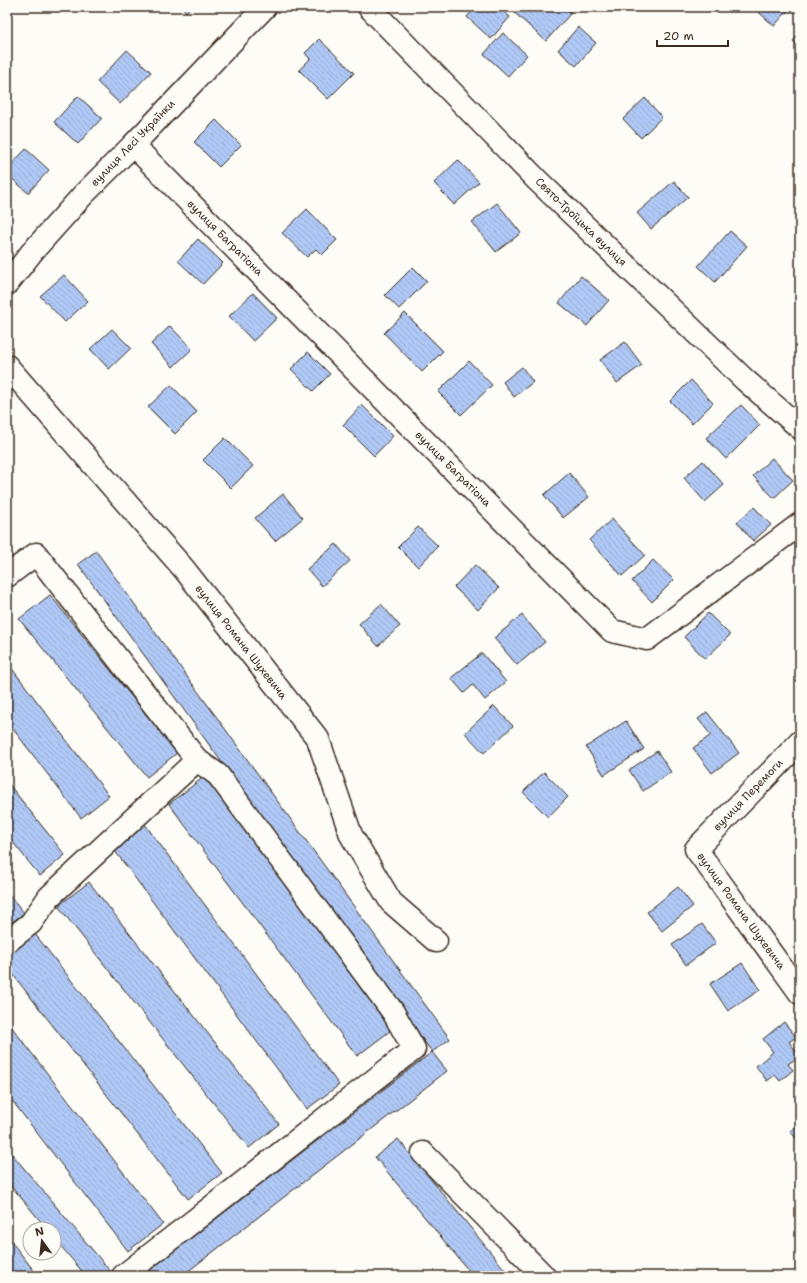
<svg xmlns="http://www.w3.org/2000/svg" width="807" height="1283" font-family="'Shantell Sans',sans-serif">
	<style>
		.building { fill: url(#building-back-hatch); stroke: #3b2a1e }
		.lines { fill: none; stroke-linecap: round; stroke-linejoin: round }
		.minor-casing { stroke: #3b2a1e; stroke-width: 25 }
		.minor { stroke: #fdfcf7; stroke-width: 22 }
		.labels { text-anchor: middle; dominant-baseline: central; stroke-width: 4; stroke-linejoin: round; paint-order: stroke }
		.street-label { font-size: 11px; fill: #3b2a1e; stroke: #fdfcf7 }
	</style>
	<defs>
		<pattern id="building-back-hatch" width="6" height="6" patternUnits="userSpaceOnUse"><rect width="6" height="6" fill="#afc8f6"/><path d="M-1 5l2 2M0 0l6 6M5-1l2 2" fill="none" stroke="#97acd2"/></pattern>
	</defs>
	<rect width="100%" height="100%" fill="#fdfcf7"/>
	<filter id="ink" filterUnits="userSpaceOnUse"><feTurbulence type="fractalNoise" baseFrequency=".025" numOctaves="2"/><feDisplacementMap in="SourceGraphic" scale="8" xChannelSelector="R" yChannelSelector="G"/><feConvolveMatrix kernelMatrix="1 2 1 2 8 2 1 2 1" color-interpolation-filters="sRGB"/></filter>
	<g filter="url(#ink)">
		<g class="building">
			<polygon points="182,7 191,7 186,12"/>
			<polygon points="476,7 499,7 510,17 491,39 467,17"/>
			<polygon points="508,7 565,7 571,13 546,41"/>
			<polygon points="753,7 791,7 774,26"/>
			<polygon points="578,27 596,43 576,66 558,50"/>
			<polygon points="503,33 527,55 508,76 484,54"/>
			<polygon points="800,34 800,47 793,41"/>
			<polygon points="319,39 354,73 328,99 299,70 310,59 305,53"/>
			<polygon points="127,50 151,72 120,104 97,82"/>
			<polygon points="78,96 102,118 78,144 54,122"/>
			<polygon points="645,98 662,117 641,138 623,119"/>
			<polygon points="216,120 241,145 219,167 194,142"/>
			<polygon points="26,149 49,170 28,193 7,174 7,169"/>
			<polygon points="458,160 479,182 454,205 434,183"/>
			<polygon points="674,181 688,197 651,229 637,213"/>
			<polygon points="497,203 521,233 496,252 472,222"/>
			<polygon points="307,209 337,240 322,255 316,249 307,257 282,233"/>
			<polygon points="730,231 747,246 715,282 698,266"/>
			<polygon points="198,239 223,263 203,284 178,261"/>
			<polygon points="413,267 427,281 399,309 385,295"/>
			<polygon points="64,275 88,301 65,322 40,296"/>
			<polygon points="581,276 609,300 587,326 559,303"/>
			<polygon points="253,293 277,318 253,341 229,316"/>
			<polygon points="405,313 443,351 422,372 384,333"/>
			<polygon points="170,326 192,349 173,367 151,344"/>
			<polygon points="112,329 131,348 109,369 90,349"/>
			<polygon points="625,342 642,365 617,383 600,360"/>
			<polygon points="308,352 330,374 313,391 291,369"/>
			<polygon points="469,361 492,385 461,415 438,392"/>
			<polygon points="522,367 533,382 514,397 503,382"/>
			<polygon points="691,380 713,403 692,424 670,401"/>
			<polygon points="171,385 197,412 175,434 148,407"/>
			<polygon points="362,405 393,436 374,456 343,425"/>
			<polygon points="741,405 760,425 726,459 706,438"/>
			<polygon points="225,438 253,466 231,488 203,460"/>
			<polygon points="772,458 793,480 774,498 753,476"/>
			<polygon points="703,461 724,485 705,502 684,478"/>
			<polygon points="569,473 589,497 563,518 544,495"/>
			<polygon points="283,494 303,518 275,541 255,518"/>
			<polygon points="754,507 771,525 753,541 737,522"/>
			<polygon points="612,519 645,555 622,576 589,540"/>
			<polygon points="418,527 438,546 418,567 398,547"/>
			<polygon points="336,544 350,561 322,586 307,569"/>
			<polygon points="96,551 450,1039 432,1052 78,564"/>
			<polygon points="653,560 674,580 652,602 632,581"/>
			<polygon points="475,565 499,588 478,610 454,587"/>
			<polygon points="50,595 177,753 147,777 19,619"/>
			<polygon points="381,604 400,626 378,646 359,624"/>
			<polygon points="708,613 730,635 705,659 684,637"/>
			<polygon points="522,615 545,642 517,665 494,638"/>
			<polygon points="482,653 506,682 485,700 473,685 464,693 451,678"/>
			<polygon points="7,662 109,796 81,818 7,721"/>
			<polygon points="494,706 513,726 484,753 465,733"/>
			<polygon points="707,712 739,753 712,773 693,748 711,735 698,719"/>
			<polygon points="626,721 644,749 604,775 586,747"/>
			<polygon points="657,751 671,772 643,791 629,770"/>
			<polygon points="544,772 568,797 548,817 523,792"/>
			<polygon points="205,776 394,1028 357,1056 169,804"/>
			<polygon points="7,782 65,855 40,876 7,835"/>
			<polygon points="144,823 339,1085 307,1109 112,847"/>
			<polygon points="89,882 279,1124 249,1148 58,906"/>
			<polygon points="678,887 693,906 662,931 647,912"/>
			<polygon points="7,892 24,913 7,926"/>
			<polygon points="702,924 716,943 686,965 672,945"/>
			<polygon points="35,934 222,1173 188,1199 7,967 7,956"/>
			<polygon points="742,963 760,990 728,1011 710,984"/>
			<polygon points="7,1021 163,1224 128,1251 7,1094"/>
			<polygon points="784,1022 796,1037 789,1042 800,1056 788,1064 793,1070 780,1081 775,1075 767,1081 756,1066 773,1052 763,1039"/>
			<polygon points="432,1052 447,1071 182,1276 142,1276"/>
			<polygon points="800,1123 800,1143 790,1131"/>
			<polygon points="398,1139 510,1276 473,1276 375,1157"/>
			<polygon points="7,1148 111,1272 107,1276 86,1276 54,1238 54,1229 47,1229 7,1181"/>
			<polygon points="7,1236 38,1276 7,1276"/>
		</g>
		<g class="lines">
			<defs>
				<g id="minor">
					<polyline points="369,7 537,180 745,380 800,428"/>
					<polyline points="133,145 612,631 647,639 800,524"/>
					<polyline points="7,284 32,252 83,195 133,145 265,7"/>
					<polyline points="7,366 184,569 318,739 351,835 391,902 436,941"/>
					<polyline points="7,576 36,554 197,760 218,775 393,1012 414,1049 123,1276"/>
					<polyline points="800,742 696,849 800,993"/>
					<polyline points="7,942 31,923 49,897 197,760"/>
					<polyline points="423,1153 544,1276"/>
				</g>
			</defs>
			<use href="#minor" class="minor-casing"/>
			<use href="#minor" class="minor"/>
		</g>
	</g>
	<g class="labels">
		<g class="street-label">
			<text transform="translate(133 143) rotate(-46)">вулиця Лесі Українки</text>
			<text transform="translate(581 222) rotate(44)">Свято-Троїцька вулиця</text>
			<text transform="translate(225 238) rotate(45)">вулиця Багратіона</text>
			<text transform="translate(453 469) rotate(45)">вулиця Багратіона</text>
			<text transform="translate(241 642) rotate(52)">вулиця Романа Шухевича</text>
			<text transform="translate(748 795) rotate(-46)">вулиця Перемоги</text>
			<text transform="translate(741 911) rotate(54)">вулиця Романа Шухевича</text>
		</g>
	</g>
	<rect width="807" height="1283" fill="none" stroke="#fdfcf7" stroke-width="24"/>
	<rect x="12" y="12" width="783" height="1259" fill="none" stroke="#3b2a1e" stroke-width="1.5" filter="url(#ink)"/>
	<g transform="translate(42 1241) rotate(345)"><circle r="19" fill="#fdfcf7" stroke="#afa8a0"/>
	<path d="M0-3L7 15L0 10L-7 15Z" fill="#3b2a1e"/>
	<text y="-6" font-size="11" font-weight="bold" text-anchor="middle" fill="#3b2a1e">N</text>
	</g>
	<path d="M657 40v6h71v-6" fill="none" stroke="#3b2a1e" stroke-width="2"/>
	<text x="663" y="40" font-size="12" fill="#3b2a1e" stroke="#fdfcf7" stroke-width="3" paint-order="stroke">20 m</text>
</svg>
